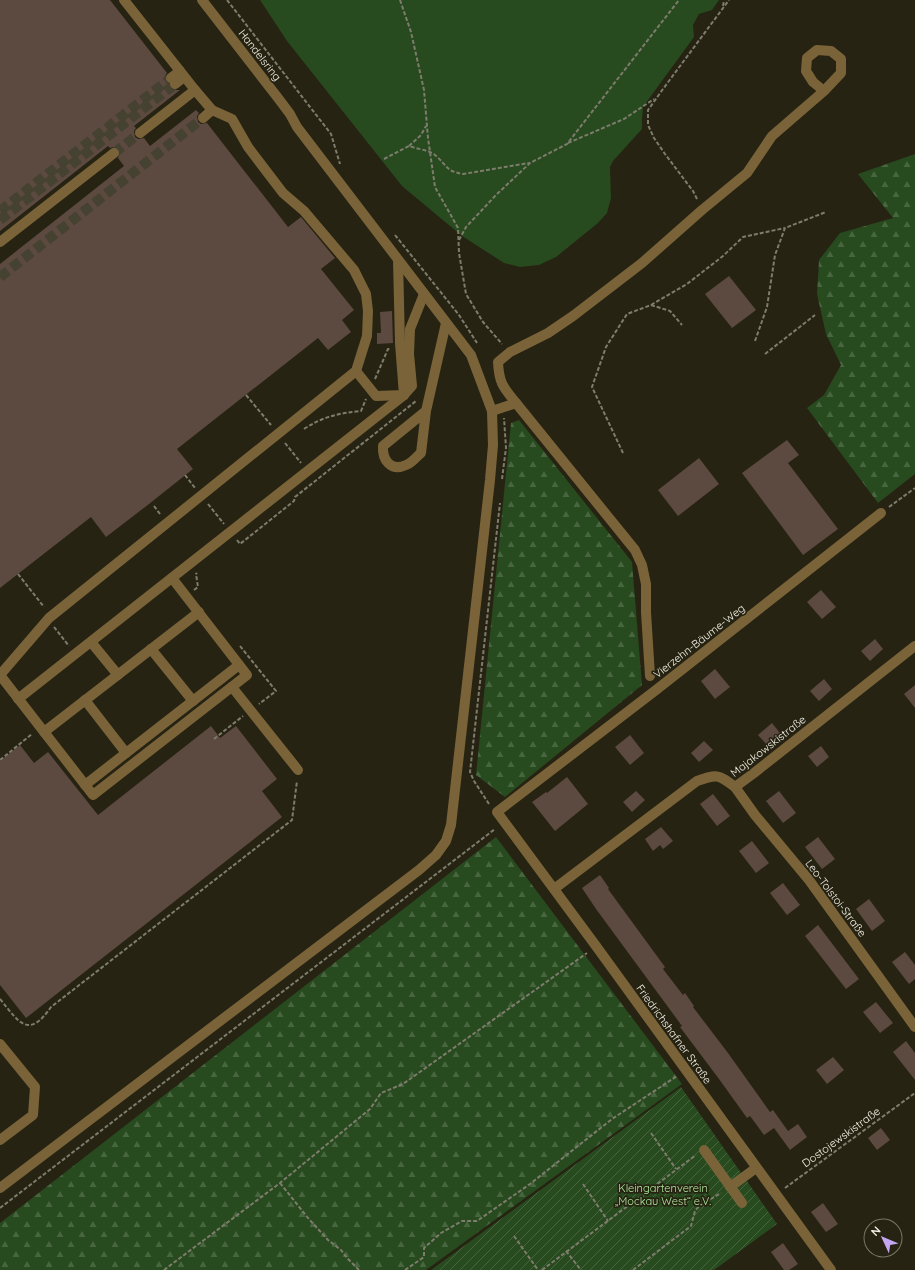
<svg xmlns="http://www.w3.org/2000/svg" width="915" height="1270" viewBox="0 0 915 1270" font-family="Quicksand,sans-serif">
<defs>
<pattern id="forest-firs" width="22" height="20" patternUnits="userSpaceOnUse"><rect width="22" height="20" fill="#274a1e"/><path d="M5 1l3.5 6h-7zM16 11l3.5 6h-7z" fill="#47653f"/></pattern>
<pattern id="garden-furrows" width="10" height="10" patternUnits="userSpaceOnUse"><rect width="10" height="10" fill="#274a1e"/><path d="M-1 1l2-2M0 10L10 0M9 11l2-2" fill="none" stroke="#47653f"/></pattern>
</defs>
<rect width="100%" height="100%" fill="#262312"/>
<polygon fill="#274a1e" points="260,0 719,0 712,10 699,14 693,25 694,37 643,107 642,119 642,129 613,161 610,167 611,198 607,213 598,223 556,257 539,265 520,267 504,263 462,236 402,186 287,41"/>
<g fill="url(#forest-firs)">
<polygon points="915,154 915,474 878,503 807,408 824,395 841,365 826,334 817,294 819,260 840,233 893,218 858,174"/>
<polygon points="519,420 632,562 642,685 505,797 476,775 511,423"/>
<polygon points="496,837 682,1084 426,1270 0,1270 0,1223"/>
</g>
<polygon fill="url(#garden-furrows)" points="681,1087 777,1224 714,1270 431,1270"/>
<g fill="#5c4940">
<polygon points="0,0 110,0 167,73 165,76 165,79 169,84 170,88 173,90 180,90 134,126 136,128 134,131 135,137 138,139 144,138 150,146 196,110 199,113 197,116 198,122 201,124 207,123 288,227 301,217 325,246 335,258 321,269 354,310 342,320 351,332 328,350 318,338 177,449 193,469 149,504 106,537 91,517 0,588 0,264 124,166 118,158 120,152 119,149 113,147 110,148 108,146 0,231"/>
<polygon points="729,276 756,310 732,328 705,294"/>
<polygon points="392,311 393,343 377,344 377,333 381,333 380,312"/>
<polygon points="787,440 799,455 788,463 838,529 803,555 742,473"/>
<polygon points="699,458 719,484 678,516 658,490"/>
<polygon points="821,590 836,607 822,619 807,602"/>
<polygon points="875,639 883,649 870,661 861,651"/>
<polygon points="715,669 730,687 715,699 701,681"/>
<polygon points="824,679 832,689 819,701 810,691"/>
<polygon points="915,685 915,708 904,694"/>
<polygon points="772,723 780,733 767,745 758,735"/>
<polygon points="211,726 220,738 236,726 277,779 262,791 282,817 26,1018 0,985 0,761 20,745 34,763 48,752 98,815"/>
<polygon points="630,735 644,753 630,765 615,747"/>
<polygon points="704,741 713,750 699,762 691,753"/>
<polygon points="821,746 829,757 817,767 808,756"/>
<polygon points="567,777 588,804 555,831 532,802 546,792 547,793"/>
<polygon points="636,791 645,800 632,812 623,802"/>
<polygon points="779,791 796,813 783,823 766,801"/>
<polygon points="713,794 730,816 717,826 700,804"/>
<polygon points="661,827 673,841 663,849 660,845 653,851 645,839"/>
<polygon points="818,837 835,859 822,869 805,847"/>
<polygon points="752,841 769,863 756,873 739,851"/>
<polygon points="600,875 609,888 608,889 665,967 663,969 683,995 685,993 694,1006 693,1007 728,1053 770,1112 773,1110 788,1131 798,1124 807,1137 790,1150 774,1128 764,1135 750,1116 747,1118 719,1079 680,1027 682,1026 596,909 582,888"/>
<polygon points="783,883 800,905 787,915 770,893"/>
<polygon points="869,899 885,921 872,931 856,909"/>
<polygon points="818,925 859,979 846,989 805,936"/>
<polygon points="905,952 915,965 915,979 909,984 892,962"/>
<polygon points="876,1002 893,1023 880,1033 863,1012"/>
<polygon points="906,1041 915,1053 915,1080 893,1052"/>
<polygon points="833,1057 844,1070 827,1084 816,1070"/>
<polygon points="881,1128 890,1140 877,1150 868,1138"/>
<polygon points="823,1203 838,1224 826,1232 811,1212"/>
<polygon points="783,1243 798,1264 789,1270 784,1270 771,1252"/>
</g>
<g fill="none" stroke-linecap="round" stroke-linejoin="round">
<g stroke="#454232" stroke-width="10" stroke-dasharray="10 5" stroke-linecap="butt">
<polyline points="114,153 140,133"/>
<polyline points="0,211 171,78"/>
<polyline points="0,220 175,84"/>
<polyline points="0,277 203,118"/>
</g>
<g stroke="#7e7c6d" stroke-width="2" stroke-dasharray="4 2" stroke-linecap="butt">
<polyline points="227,0 331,134 340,164"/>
<polyline points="400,0 411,32 424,90 428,138 435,187 458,228 459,253 466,294 483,322 502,344"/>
<polyline points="723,6 724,0"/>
<polyline points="568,143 624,119 654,99"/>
<polyline points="409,146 421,135 426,126"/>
<path d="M384,159L409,146C417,149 429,150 435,155C448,166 445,171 463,174L529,163"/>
<polyline points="697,199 693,191 665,154 654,138 648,125 648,110 663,89 729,0"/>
<polyline points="395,235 459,315 477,343"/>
<polyline points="459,240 466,227 496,195 530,163 567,144 679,0"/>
<polyline points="651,305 687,284 723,256 743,237 785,228"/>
<polyline points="755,341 767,307 775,255 785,228 826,212"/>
<polyline points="765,354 815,315"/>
<polyline points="375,379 388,349 391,349"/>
<polyline points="246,395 271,425"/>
<path d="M304,429C322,417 339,413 361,411L366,399"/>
<polyline points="285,443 301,463"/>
<polyline points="623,453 592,387 606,347 627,314 651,305 670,311 682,325"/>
<polyline points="185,475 195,488"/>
<polyline points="502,479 506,448 504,418"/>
<polyline points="208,504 224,524"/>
<polyline points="154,506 160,514"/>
<polyline points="889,507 915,488"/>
<polyline points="237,540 240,544 294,501 295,497 416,401"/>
<polyline points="18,574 44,607"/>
<polyline points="194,590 198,587 196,574 197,573"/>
<polyline points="54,627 69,646"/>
<polyline points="240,646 276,691 259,704"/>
<polyline points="214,739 243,716"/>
<polyline points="0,760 32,734"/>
<polyline points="489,804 474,781 470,772 500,503"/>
<path d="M0,999C19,1022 28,1040 51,1007L292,820L297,781"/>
<polyline points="651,1133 676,1169"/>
<polyline points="280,1183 308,1218 328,1240 341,1250 347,1258 359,1270"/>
<polyline points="583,1184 608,1221"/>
<polyline points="785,1188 915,1093"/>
<polyline points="0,1208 495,829"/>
<polyline points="514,1236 538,1270"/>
<polyline points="566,1251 581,1270"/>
<polyline points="164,1270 280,1183 370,1109 381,1093 403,1084 587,953"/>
<polyline points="405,1270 424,1257 424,1248 441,1233 462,1221 477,1221 530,1184 612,1119 677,1076"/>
<polyline points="542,1270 696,1155"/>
<polyline points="633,1270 691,1226 695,1211 699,1206 721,1193"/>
</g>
<g stroke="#7a6339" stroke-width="10">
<polyline points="171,78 180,71"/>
<polyline points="175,84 184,77"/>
<polyline points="203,118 212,110"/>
<polyline points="140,133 195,90"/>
<polyline points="0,242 114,153"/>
<polyline points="398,260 400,343 404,395"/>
<polyline points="356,371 376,396 404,395"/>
<path d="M516,403C503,387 499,383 498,362L510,352L548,333L573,316L642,263L702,210L747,173L772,136L824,91L841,73V59L831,51L817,50L807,58L806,71L813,82L824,91"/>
<path d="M426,411L421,453C416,457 412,463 406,465C391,472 382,460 383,446L426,411L446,323"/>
<polyline points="492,411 516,403 635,550 642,565 646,584 646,612 650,676"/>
<polyline points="91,642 118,675"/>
<polyline points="151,649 193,701"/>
<polyline points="0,675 49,618 356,371 367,336 368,311 366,294 354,270 304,211 283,193 248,147 232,119 212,110 195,90 124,0"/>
<polyline points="0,675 93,795 247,675 172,578"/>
<polyline points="232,687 298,770"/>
<polyline points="18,699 404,395 412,386 409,354 410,329 424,294"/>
<polyline points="85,700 126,753"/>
<polyline points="44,732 199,612"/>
<polyline points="85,785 239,665"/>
<polyline points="735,787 755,815 809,880 915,1027"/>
<path d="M554,889L697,781C717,774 718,774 735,787L754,773L915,646"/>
<polyline points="0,1044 35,1087 33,1115 0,1140"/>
<polyline points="704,1150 742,1203"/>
<polyline points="730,1187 756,1168"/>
<polyline points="0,1188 419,870 436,855 446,841 451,825 490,480 493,445 492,411 471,355 297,127 290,114 278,98 202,0"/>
<polyline points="831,1270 596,946 497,812 656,690 881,513"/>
</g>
</g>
<g text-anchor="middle" stroke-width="3.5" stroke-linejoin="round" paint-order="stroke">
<g font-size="11" fill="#f4f2e7" stroke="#262312">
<text transform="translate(260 55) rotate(52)" y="4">Handelsring</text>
<text transform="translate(699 641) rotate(-38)" y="4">Vierzehn-Bäume-Weg</text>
<text transform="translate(768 746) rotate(-38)" y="4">Majakowskistraße</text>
<text transform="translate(836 898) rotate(53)" y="4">Leo-Tolstoi-Straße</text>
<text transform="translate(674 1034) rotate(54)" y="4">Friedrichshafner Straße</text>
<text transform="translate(841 1137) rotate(-36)" y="4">Dostojewskistraße</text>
</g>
<g font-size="11" fill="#afeba0" stroke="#262312">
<text x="663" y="1192">Kleingartenverein<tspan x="663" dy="13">„Mockau West“ e.V.</tspan></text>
</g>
</g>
<g transform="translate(883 1238) rotate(314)"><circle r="19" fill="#262312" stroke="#787667"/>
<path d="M0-3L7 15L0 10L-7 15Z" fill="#c3a7f2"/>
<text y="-6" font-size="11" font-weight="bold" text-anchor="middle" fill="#f4f2e7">N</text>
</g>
</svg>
